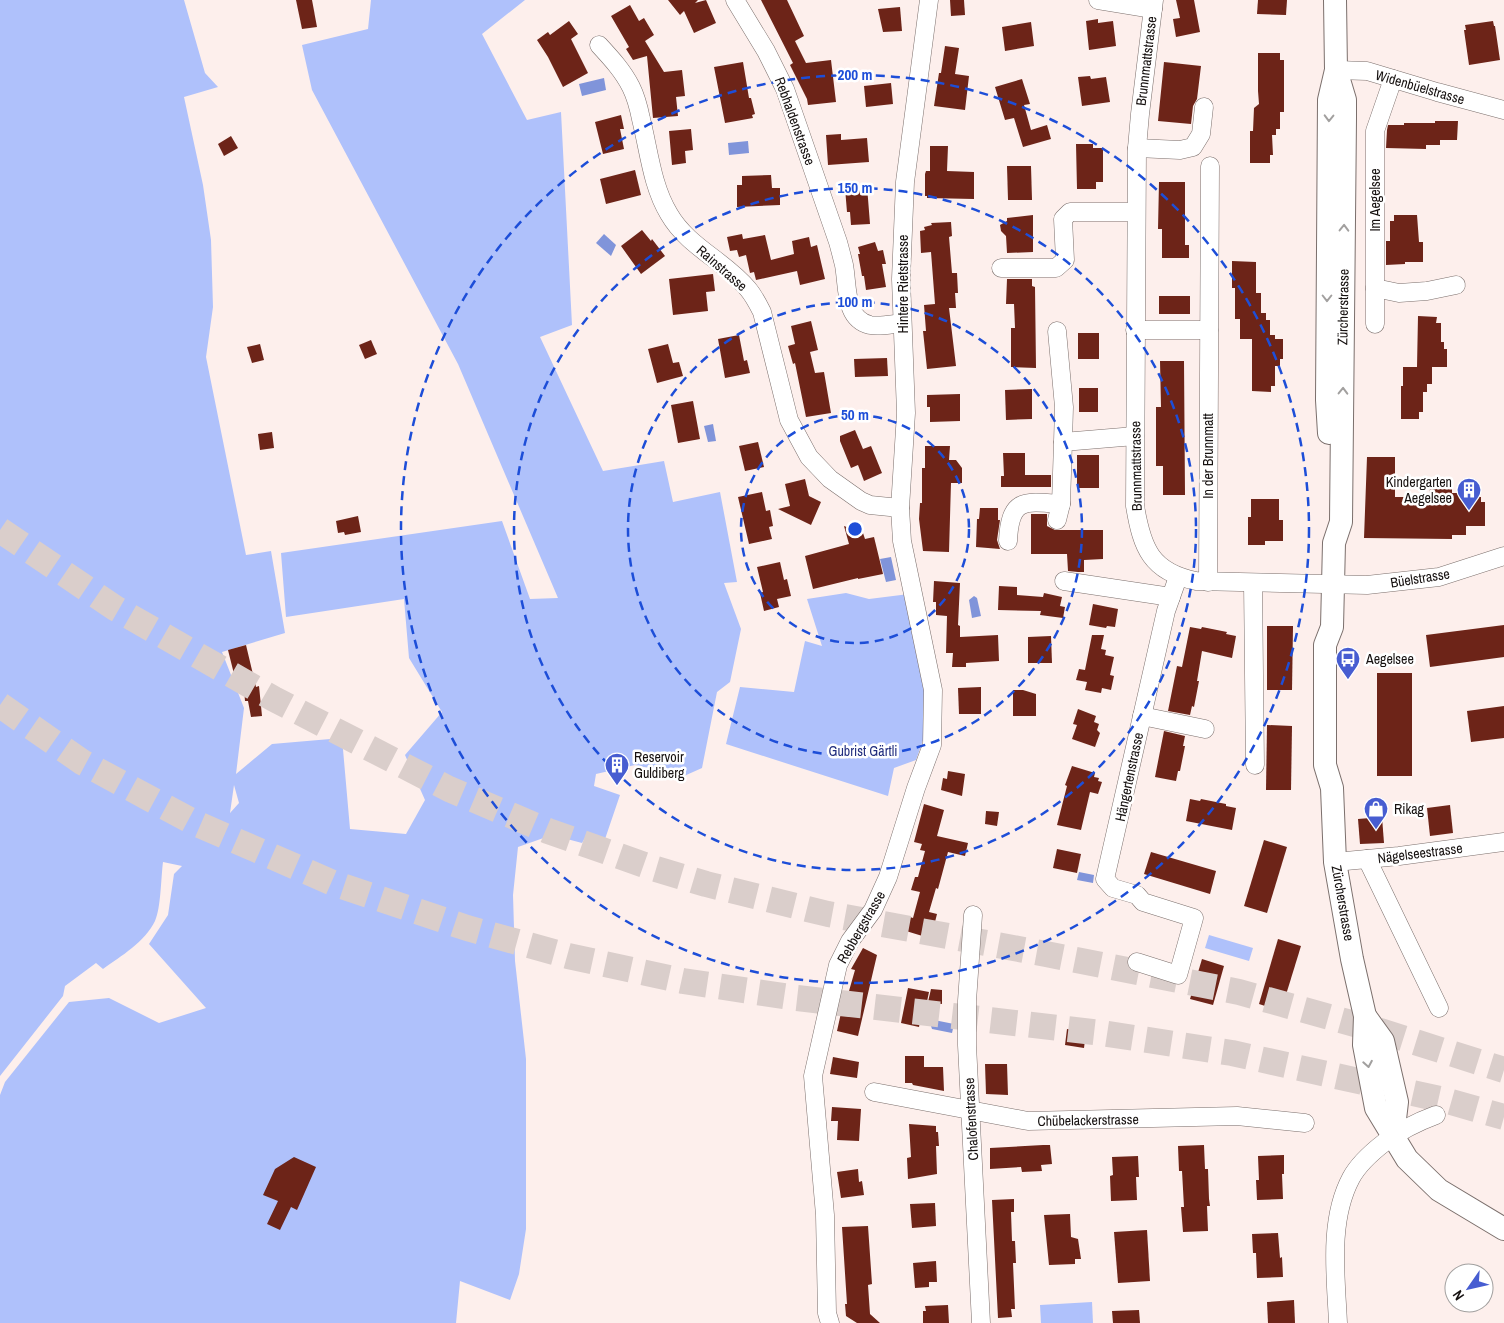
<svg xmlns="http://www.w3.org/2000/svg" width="1504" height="1323" viewBox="0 0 1504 1323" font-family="'Archivo Narrow',sans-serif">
<rect width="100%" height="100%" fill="#fdefec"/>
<g fill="#afc1fb" fill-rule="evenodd">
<path d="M0,0H184L205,73L218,87L184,97L203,185L211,240L213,307L206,357L246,555L271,551L285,633L222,652L244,708L236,774L272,744L342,738L350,829L406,834L425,800L405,755L442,712L409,658L404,599L286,617L281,553L502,521L530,599L558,598L458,364L312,90L302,45L368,29L371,0H525L482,34L527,120L561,112L572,325L540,337L603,471L664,461L673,502L720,492L737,582L724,583L741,629L730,682L717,692L702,768L684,776L635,765L596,774L594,786L620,795L604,842L586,836L582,843L552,835L518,847L513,895L515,961L526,1059V1229L519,1274L510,1300L460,1281L456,1323H0V1095L5,1082L69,1002L109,998L159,1023L206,1008L149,944L168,915L174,874L182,866L163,862C161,877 161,908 155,921C145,942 121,956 103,969L96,963L65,986L63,996L0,1076ZM234,785L239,803L230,813Z"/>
<polygon points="846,593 869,599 909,594 930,689 928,726 916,760 894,768 888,796 726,744 740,687 794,692 805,641 822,646 807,599"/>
<polygon points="1209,935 1253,948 1249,961 1205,948"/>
<polygon points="1092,1302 1093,1323 1041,1323 1040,1305"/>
</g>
<g fill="#8094da">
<polygon points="604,78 606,90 582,96 579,84"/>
<polygon points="748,141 749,153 729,155 728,143"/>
<polygon points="604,234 616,245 611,256 596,243"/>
<polygon points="713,424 716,441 708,442 704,426"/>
<polygon points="891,557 896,580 886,582 880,559"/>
<polygon points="974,596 977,598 981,616 972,618 969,600"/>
<polygon points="1079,872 1094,875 1093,883 1077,880"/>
<polygon points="934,1020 954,1024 952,1033 932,1029 930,1023"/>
</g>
<g fill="#6d2418">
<polygon points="296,0 312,0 317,27 302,29"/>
<polygon points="668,0 698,0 695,3 706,0 716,23 694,33 684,11 680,15"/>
<polygon points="761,0 787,0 804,36 795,41 806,63 831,60 836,102 808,105 807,99 790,65 793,63"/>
<polygon points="950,0 964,0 965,15 951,16"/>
<polygon points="1176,0 1194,0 1200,32 1176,37 1173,19 1180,18"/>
<polygon points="1258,0 1287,0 1286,15 1257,14"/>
<polygon points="630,5 639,21 644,18 654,35 645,41 664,72 682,70 685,96 676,97 678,116 653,118 647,56 633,60 626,49 629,47 611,16"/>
<polygon points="900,7 902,31 883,32 878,9"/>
<polygon points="1098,19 1098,23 1113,21 1116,46 1089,50 1086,21"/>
<polygon points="569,21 578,34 571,39 588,73 563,87 548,57 537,40 548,32 550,35"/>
<polygon points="1493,21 1494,26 1495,26 1500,60 1469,65 1464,30 1466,30 1465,25"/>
<polygon points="1031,22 1034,46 1005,51 1002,27"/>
<polygon points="945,46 959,48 955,74 969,76 965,110 934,106 939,73 941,73"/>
<polygon points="1258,53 1280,53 1280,60 1284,60 1284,112 1280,112 1280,129 1276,129 1276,135 1272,135 1273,155 1270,155 1270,163 1250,163 1250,131 1253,131 1254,108 1259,104 1258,91"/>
<polygon points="743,62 749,98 751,98 755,114 752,115 753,118 725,123 714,67"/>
<polygon points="1164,62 1201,66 1197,99 1193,106 1191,124 1158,121"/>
<polygon points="1090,76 1091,79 1106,77 1110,102 1082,106 1078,77"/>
<polygon points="1022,79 1030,104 1024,105 1031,130 1047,125 1051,139 1023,147 1014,118 1005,120 995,87"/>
<polygon points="891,83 893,104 866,107 864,86"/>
<polygon points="621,115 624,129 620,129 624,149 603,154 595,122"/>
<polygon points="1435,121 1458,121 1457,140 1440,140 1440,145 1426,145 1426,149 1386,148 1387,130 1388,125 1404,125 1404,123 1435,123"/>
<polygon points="691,129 693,150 685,151 686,163 672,165 669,131"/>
<polygon points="841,134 841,140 867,138 869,162 828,165 826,135"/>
<polygon points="231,136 238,148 224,156 218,144"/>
<polygon points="1076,144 1093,144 1093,148 1103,148 1103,182 1096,182 1096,189 1077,189"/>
<polygon points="930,146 948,146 947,171 974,172 974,199 927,198 927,196 925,196 925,174 926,171 930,171"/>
<polygon points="1007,166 1031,166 1032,200 1008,200"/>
<polygon points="635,170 641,195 606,204 600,179"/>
<polygon points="771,175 772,188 780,188 780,205 737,207 737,185 742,185 742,176"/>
<polygon points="1159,182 1185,182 1185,245 1189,245 1189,258 1162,258 1162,229 1158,229"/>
<polygon points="867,186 870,224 851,225 850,212 847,212 845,188"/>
<polygon points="1033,215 1033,252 1007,253 1006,236 1001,231 1000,225 1007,221 1007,218"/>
<polygon points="1394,215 1417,215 1419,242 1423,242 1423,262 1405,262 1405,264 1386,265 1386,241 1390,241 1390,221 1394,221"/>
<polygon points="951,222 952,236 949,237 952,273 957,273 958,293 955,293 956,308 949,308 956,366 927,369 923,331 926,331 924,305 935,304 931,252 921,253 920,231 925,230 924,227 932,225 931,223"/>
<polygon points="642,230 651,241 652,239 665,256 641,274 621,246"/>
<polygon points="742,234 743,239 765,235 771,260 794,254 792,241 809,237 811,247 817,245 825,279 800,285 797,271 756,280 754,272 750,273 746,255 739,257 737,250 730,251 727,237"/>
<polygon points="875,242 878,251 883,250 886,264 882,264 886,287 866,290 864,276 862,276 858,254 860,254 858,247"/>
<polygon points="1232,261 1256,262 1256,293 1261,293 1261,313 1266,313 1266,320 1270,320 1270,335 1275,335 1275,339 1283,339 1283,359 1280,359 1280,366 1275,366 1275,386 1271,386 1271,392 1252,391 1252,339 1240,339 1240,319 1235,319 1235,288 1232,288"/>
<polygon points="713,274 715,291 706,292 708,311 673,315 669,279"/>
<polygon points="1007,279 1032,279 1032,286 1035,287 1036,368 1011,367 1011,328 1015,328 1014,304 1006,304"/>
<rect x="1159" y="296" width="31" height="18"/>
<polygon points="1418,316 1437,317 1436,323 1441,323 1441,342 1444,342 1444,349 1447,349 1447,367 1432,367 1432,384 1427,384 1427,392 1423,392 1423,412 1419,412 1419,419 1401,419 1401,386 1403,386 1403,367 1417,367"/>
<polygon points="811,321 818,350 810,352 815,373 824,372 831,413 806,417 795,363 793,364 788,346 795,344 791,326"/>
<rect x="1078" y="333" width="21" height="26"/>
<polygon points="739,335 744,361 747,360 750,373 725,378 718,339"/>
<polygon points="371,340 377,354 365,359 359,345"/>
<polygon points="260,344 264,360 252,363 247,347"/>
<polygon points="668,344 673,363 679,362 683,376 657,383 648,349"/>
<polygon points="887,358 888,376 855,377 854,359"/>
<polygon points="1160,361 1184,361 1185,495 1163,495 1163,466 1156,466 1156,407 1161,407"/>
<rect x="1079" y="388" width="19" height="24"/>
<polygon points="1032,389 1032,419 1006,420 1005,390"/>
<polygon points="960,394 960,421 930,422 930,407 927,407 927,395"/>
<polygon points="693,401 700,439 678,443 671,405"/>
<polygon points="855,430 863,449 871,446 882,473 864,481 858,465 851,468 840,441 840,436"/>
<polygon points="272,432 274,448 260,450 258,434"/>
<polygon points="758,442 764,467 745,471 739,446"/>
<polygon points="925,446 950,446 949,460 956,460 962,468 962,483 951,483 949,552 923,551 919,519 920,503 922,503 922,468 925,468"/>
<polygon points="1003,453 1025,453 1025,475 1051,475 1051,487 1001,487 1001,476 1004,476"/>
<rect x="1077" y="455" width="22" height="33"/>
<polygon points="1367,457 1395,457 1395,497 1429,497 1430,488 1452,488 1452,493 1462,493 1462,497 1481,497 1481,502 1485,502 1485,526 1466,526 1466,535 1452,535 1452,539 1364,538"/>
<polygon points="805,479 809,496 821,502 811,525 778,509 790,506 785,484"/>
<polygon points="762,492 766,511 770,510 773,526 769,527 772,539 749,544 738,497"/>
<polygon points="1251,499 1279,499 1279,520 1283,520 1283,541 1265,541 1265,545 1248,545 1248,517 1251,517"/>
<polygon points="980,508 998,508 998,520 1000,520 997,540 1000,549 976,547 977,519 979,519"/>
<polygon points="1031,514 1047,514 1047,526 1055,530 1103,530 1103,559 1084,560 1084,572 1078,572 1068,571 1067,554 1031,554"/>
<polygon points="358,516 361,532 345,535 344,532 338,533 336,521"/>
<polygon points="844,526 863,533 865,539 874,537 883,574 858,579 858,578 813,589 805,556 849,544"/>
<polygon points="780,562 784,580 787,579 791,596 777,599 779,607 764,611 760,593 763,592 757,567"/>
<polygon points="934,581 960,583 958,625 960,626 960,637 998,635 999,661 966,663 966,667 952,667 953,653 946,653 947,616 936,615 936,602 933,602"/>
<polygon points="999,586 1017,587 1017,595 1043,597 1044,593 1062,597 1060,606 1065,607 1063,618 1040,615 1041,611 998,610"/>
<polygon points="1093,604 1118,609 1115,627 1107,626 1106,628 1089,625"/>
<polygon points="1504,625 1504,657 1430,667 1426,635"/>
<polygon points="1267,626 1293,626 1292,690 1267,690"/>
<polygon points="1190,627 1201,629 1202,627 1227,632 1226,634 1236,636 1232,658 1202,651 1197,681 1199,681 1194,707 1192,706 1190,715 1168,711 1177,666 1182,667"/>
<polygon points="1092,635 1104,635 1101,649 1106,650 1105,655 1114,657 1110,675 1114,676 1111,690 1102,688 1101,693 1085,690 1087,682 1076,680 1079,669 1085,670"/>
<polygon points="1051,636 1052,663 1028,663 1028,637"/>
<polygon points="246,645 256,687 259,686 262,716 251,717 248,701 245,701 243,676 235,678 228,650"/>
<rect x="1377" y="673" width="35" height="103"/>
<polygon points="981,687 981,714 959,714 958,688"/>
<polygon points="1013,690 1023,690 1036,694 1036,716 1013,716"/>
<polygon points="1504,706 1504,738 1471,742 1467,711"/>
<polygon points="1078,709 1096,716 1094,722 1099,724 1097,730 1100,733 1095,747 1072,739 1077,725 1073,724"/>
<polygon points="1267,725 1292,726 1291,790 1266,790"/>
<polygon points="1164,731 1185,736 1183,746 1185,746 1180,771 1178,771 1176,781 1155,777"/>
<polygon points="1072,766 1095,773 1094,777 1099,778 1098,781 1102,782 1098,794 1090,792 1081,830 1057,825 1067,786 1065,785"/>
<polygon points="948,771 965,774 962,796 941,790 943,778 947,779"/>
<polygon points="1190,799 1200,801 1201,799 1226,804 1226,806 1236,808 1232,830 1186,821"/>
<polygon points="924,804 944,810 937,836 968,843 965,856 948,852 938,889 936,888 929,912 937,914 933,930 931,929 929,938 906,931 910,917 913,918 920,892 911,890 915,877 918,877 925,851 920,850 922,844 914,842"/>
<polygon points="1450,805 1453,833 1430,836 1427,808"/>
<polygon points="986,811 999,812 997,826 985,824"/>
<polygon points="1382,817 1384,843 1360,844 1358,819"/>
<polygon points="1264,840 1287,847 1267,913 1244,906"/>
<polygon points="1057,849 1081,854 1077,873 1053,868"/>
<polygon points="1151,852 1216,871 1210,894 1144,874"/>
<polygon points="1278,939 1301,946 1281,1011 1259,1004"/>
<polygon points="863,948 877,955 858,1036 837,1031 843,1004 845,1005 855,970 851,969"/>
<polygon points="1202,959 1224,966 1213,1005 1190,999"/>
<polygon points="908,988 929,992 925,1011 922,1010 919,1027 901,1023"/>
<polygon points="931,989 942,990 942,1004 928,1002"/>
<polygon points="1067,1029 1086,1032 1084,1048 1065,1045"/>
<polygon points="905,1056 924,1056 924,1067 943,1067 944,1091 913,1085 912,1083 905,1083"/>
<polygon points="833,1057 859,1062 857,1078 830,1074"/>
<polygon points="985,1064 1007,1064 1008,1095 986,1094"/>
<polygon points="832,1107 861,1109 859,1141 837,1140 838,1121 831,1121"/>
<polygon points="909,1124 936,1126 936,1132 938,1132 939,1146 936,1146 937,1174 908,1179 907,1158 911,1157"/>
<polygon points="1043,1145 1050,1145 1052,1164 1041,1165 1042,1171 1022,1172 1021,1167 990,1169 990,1148"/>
<polygon points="1204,1145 1205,1169 1208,1169 1209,1199 1210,1206 1207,1206 1208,1231 1183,1232 1181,1207 1184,1207 1182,1171 1179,1171 1178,1146"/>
<polygon points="1284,1155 1284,1174 1282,1174 1283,1199 1257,1200 1256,1180 1259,1180 1258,1156"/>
<polygon points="1138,1156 1139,1177 1136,1177 1137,1200 1111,1201 1110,1176 1113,1175 1112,1157"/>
<polygon points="294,1157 316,1167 297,1210 291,1207 280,1230 267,1224 278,1201 263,1195 275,1169"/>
<polygon points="858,1169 859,1182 862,1181 864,1195 841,1198 837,1172"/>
<polygon points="1014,1199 1014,1212 1011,1212 1012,1241 1015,1241 1016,1263 1013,1263 1015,1309 1011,1309 1012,1317 998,1318 992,1200"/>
<polygon points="935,1203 936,1226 912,1228 910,1204"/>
<polygon points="1070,1214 1071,1237 1078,1239 1081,1259 1075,1259 1075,1264 1049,1265 1044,1215"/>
<polygon points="868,1226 872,1284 868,1285 870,1314 880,1323 857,1323 846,1316 845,1304 847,1304 842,1227"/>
<polygon points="1147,1230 1150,1281 1118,1283 1114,1232"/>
<polygon points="1278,1233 1280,1258 1282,1257 1283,1277 1257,1278 1256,1253 1253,1253 1252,1234"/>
<polygon points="936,1261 937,1282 929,1282 929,1287 915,1288 913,1263"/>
<polygon points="1294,1300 1295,1323 1268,1323 1267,1302"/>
<polygon points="948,1305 949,1323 923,1323 923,1311 926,1311 925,1306"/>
<polygon points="1139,1310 1140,1323 1113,1323 1112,1311"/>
</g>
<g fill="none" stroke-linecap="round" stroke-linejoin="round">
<g stroke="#dacecb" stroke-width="26" stroke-dasharray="26 13" stroke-linecap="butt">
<polyline points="0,530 115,608 274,699 449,789 548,831 656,869 706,884 828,914 1046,954 1239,992 1380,1031 1504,1070"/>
<polyline points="0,705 82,762 195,823 333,883 467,928 568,956 683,981 797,998 1102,1033 1232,1053 1444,1100 1504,1117"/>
</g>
<defs>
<g id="minor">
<path d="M735,0L766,51L785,89L838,242C840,249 842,257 844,265C848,286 844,319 870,325C880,327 892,324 902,323"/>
<polyline points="1098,0 1153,9"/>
<path d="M1154,0L1140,114L1137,148L1135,506C1142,548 1151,572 1196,581L1367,585L1439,577L1504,556"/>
<path d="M599,45C611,58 623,71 631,87C636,97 639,109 641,119C649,151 652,186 669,214C688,247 725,261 748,289C754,296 758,304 762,312L789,420L809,457L830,479L861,501L870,505L900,508"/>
<polyline points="1336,70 1367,71 1437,92 1504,110"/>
<polyline points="1137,148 1180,150 1193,147 1201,134 1204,107"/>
<polyline points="1001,268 1056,268 1065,260 1063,219 1070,212 1136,212"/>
<polyline points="1375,288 1399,293 1427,291 1456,285"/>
<polyline points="1375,324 1375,131 1393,79"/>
<polyline points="1135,330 1209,330"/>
<polyline points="1057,331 1064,407 1063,442"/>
<polyline points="1057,520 1061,504 1063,442 1135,436"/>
<path d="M1008,541C1010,498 1024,501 1061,504"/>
<polyline points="1064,581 1171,597"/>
<polyline points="1208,582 1210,166"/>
<polyline points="1253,583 1255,765"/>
<polyline points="1142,716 1205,729"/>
<polyline points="1367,859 1439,1008"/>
<polyline points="1335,862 1399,856 1504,842"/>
<polyline points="973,915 967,1001 967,1045 981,1323"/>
<polyline points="1137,962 1178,975 1194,918 1143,902 1137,895 1113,888 1105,879 1166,611 1178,577"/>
<polyline points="874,1092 1028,1121 1237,1116 1305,1123"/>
<polyline points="830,1323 827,1313 825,1215 813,1076 838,965 850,941 873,910 888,877 916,788 932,745 933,690 902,541 900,508 906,413 901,279 905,182 929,0"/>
<path d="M1338,1323C1336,1277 1328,1221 1351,1178C1359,1163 1372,1152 1385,1142C1401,1130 1417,1122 1436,1115"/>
</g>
<g id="major">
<polyline points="1336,70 1345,100 1345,118 1341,522 1334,543 1332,627 1325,645 1325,765 1332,788 1335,862 1352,959 1365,1016 1364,1045 1376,1108 1407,1159 1439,1190 1504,1229"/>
<polyline points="1329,433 1327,400 1329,100 1336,70 1335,0"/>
<polyline points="1365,1016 1383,1041 1397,1102 1393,1136"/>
</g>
</defs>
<use href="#minor" stroke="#7b6f6c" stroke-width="19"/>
<use href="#major" stroke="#7b6f6c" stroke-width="24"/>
<use href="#minor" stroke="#fff" stroke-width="18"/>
<use href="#major" stroke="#fff" stroke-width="22"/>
</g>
<defs><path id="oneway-chevron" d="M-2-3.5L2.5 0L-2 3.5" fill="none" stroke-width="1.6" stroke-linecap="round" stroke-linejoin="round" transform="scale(1.25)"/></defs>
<g stroke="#a2a09f">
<use href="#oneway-chevron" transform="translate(1329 118) rotate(91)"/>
<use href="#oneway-chevron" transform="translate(1344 228) rotate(-89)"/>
<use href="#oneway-chevron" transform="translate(1327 298) rotate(90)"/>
<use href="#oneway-chevron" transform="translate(1343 391) rotate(-89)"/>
<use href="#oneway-chevron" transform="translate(1368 1064) rotate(80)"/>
</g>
<g fill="none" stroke="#1d4ed8" stroke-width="2.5" stroke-dasharray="9 6">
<circle cx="855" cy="529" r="114"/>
<circle cx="855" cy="529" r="227"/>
<circle cx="855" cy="529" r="341"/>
<circle cx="855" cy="529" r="454"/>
</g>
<defs>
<symbol id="building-pin" viewBox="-11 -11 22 30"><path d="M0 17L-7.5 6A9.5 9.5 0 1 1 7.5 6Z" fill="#475dd1" stroke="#fff"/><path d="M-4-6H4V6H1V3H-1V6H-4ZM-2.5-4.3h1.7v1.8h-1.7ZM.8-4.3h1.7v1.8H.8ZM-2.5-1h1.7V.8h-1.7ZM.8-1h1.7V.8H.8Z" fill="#fff"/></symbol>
<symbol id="bus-pin" viewBox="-11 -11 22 30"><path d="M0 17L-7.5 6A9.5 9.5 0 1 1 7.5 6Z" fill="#475dd1" stroke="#fff"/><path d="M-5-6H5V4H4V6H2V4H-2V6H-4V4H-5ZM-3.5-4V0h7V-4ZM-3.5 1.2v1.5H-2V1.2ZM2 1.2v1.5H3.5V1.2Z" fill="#fff"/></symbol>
<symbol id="shop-pin" viewBox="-11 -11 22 30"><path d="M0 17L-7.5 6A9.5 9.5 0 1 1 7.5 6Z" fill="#475dd1" stroke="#fff"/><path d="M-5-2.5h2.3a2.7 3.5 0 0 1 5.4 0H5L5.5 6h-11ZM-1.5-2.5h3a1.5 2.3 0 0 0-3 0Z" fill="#fff"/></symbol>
</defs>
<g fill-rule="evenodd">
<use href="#building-pin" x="1455" y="476" width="28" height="38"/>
<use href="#bus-pin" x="1334" y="645" width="28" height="38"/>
<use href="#building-pin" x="603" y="751" width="28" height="38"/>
<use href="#shop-pin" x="1362" y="795" width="28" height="38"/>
</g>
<g text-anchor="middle" stroke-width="5" stroke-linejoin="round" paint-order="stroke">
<g font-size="14" fill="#161110" stroke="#fff">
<text transform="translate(1146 61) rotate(-83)" y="5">Brunnmattstrasse</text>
<text transform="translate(1420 87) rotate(16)" y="5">Widenbüelstrasse</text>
<text transform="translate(795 121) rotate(70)" y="5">Rebhaldenstrasse</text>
<text transform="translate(1375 200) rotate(-90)" y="5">Im Aegelsee</text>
<text transform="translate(722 268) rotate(41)" y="5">Rainstrasse</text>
<text transform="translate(903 284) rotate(-90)" y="5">Hintere Rietstrasse</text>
<text transform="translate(1343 307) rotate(-89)" y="5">Zürcherstrasse</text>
<text transform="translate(1208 456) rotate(-90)" y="5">In der Brunnmatt</text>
<text transform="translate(1136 466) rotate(-91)" y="5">Brunnmattstrasse</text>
<text transform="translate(1420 578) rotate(-9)" y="5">Büelstrasse</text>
<text transform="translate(1129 777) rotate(-78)" y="5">Hängertenstrasse</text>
<text transform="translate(1420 853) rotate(-7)" y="5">Nägelseestrasse</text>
<text transform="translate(1343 903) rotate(80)" y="5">Zürcherstrasse</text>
<text transform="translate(861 927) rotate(-60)" y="5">Rebbergstrasse</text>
<text transform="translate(971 1119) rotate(-93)" y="5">Chalofenstrasse</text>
<text transform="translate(1088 1120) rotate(-1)" y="5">Chübelackerstrasse</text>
</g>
<g font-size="14" fill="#161110" stroke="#fff" text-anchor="start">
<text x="1452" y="487" text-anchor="end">Kindergarten<tspan x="1452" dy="16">Aegelsee</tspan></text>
<text x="1366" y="664">Aegelsee</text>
<text x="634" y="762">Reservoir<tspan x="634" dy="16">Guldiberg</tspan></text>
<text x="1394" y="814">Rikag</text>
</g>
<g font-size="14" fill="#222e7e" stroke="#fff">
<text x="863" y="756">Gubrist Gärtli</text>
</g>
</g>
<circle cx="855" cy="529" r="8" fill="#1d4ed8" stroke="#fff" stroke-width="2.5"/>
<g font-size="15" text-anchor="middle" font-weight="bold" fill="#1d4ed8" stroke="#fff" stroke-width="5" stroke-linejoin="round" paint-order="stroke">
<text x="855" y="80">200 m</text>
<text x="855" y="193">150 m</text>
<text x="855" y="307">100 m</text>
<text x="855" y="420">50 m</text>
</g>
<g transform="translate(1469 1288) rotate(236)"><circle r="24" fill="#ffffff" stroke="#a2a09f"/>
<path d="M0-4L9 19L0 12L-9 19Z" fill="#475dd1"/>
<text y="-8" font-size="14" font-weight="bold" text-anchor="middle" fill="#161110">N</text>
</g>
</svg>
